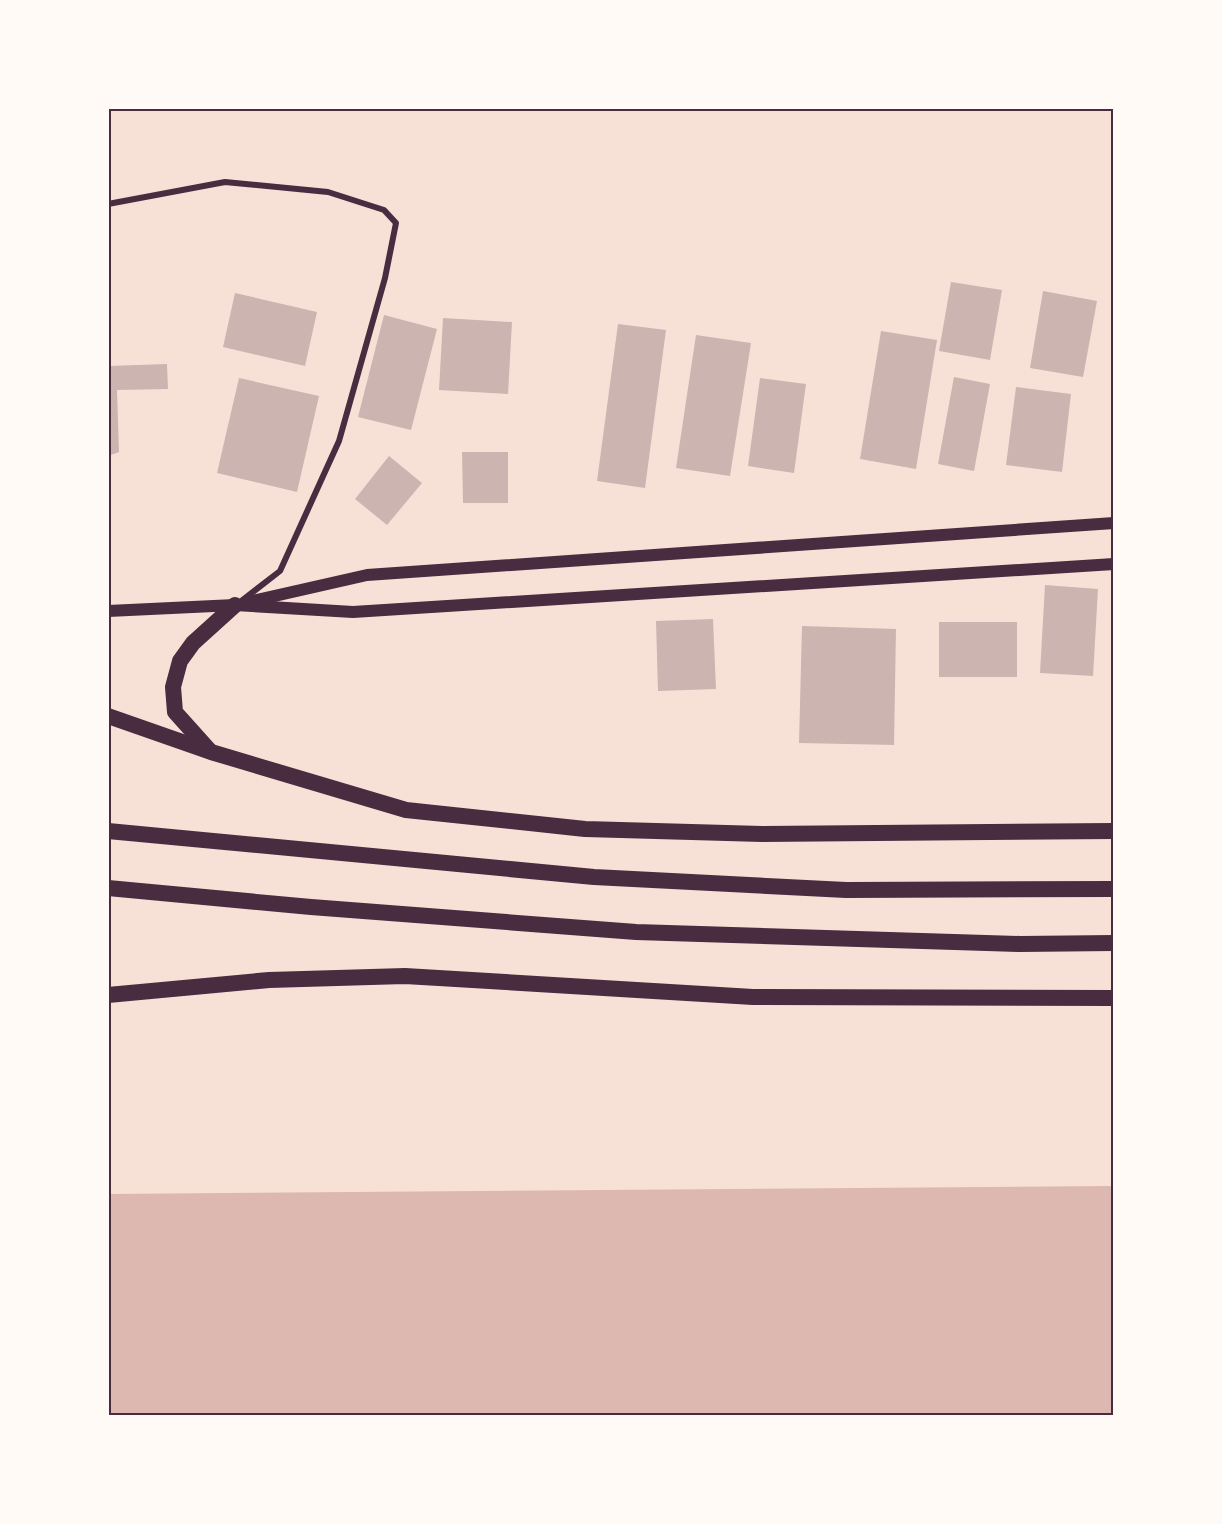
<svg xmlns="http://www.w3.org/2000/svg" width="1222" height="1524" viewBox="0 0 1222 1524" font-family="Roboto,sans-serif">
<rect width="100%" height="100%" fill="#f7e1d7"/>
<polygon fill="#dcb8b0" points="1114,1186 1114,1416 108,1416 108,1194"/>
<g fill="#ccb4b1">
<polygon points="951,282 1002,290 990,360 939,351"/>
<polygon points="1043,291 1097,301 1083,377 1030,368"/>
<polygon points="235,293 317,312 305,366 223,347"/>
<polygon points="384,315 437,329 411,430 358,417"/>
<polygon points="443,318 512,322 508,394 439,390"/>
<polygon points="618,324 666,330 645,488 597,481"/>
<polygon points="881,331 937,340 916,469 860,459"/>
<polygon points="696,335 751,343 730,476 676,468"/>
<polygon points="167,364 168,389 117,390 119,452 108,456 108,366"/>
<polygon points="954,377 990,384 974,471 938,464"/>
<polygon points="239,378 319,396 297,492 217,473"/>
<polygon points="760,378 806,384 794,473 748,466"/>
<polygon points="1016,387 1071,394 1062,472 1006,465"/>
<polygon points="462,452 508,452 508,503 463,503"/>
<polygon points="389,456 422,483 387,525 355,499"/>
<polygon points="1045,585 1098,589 1093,676 1040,673"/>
<polygon points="713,619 716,689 658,691 656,621"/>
<rect x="939" y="622" width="78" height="55"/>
<polygon points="802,626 896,629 894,745 799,743"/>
</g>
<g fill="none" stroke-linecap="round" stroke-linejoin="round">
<polyline stroke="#4a2c40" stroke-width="6" points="108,204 225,182 328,192 384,210 396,223 385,278 339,441 280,571 236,605"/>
<g stroke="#4a2c40" stroke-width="12">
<polyline points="248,602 367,575 1114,523"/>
<polyline points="108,611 235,605 353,612 1114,564"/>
</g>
<g stroke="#4a2c40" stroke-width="16">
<polyline points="108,716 211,752 406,810 585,829 762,834 1114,831"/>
<polyline points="210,751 175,712 173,687 180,661 193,643 235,605"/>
<polyline points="108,831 594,877 846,890 1114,889"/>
<polyline points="108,888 311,907 636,932 1020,944 1114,943"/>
<polyline points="108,995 269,980 405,976 753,997 1114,998"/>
</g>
</g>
<rect width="1222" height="1524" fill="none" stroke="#fffaf5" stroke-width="219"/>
<rect x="110" y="110" width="1002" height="1304" fill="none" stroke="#4a2c40" stroke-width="2"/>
</svg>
